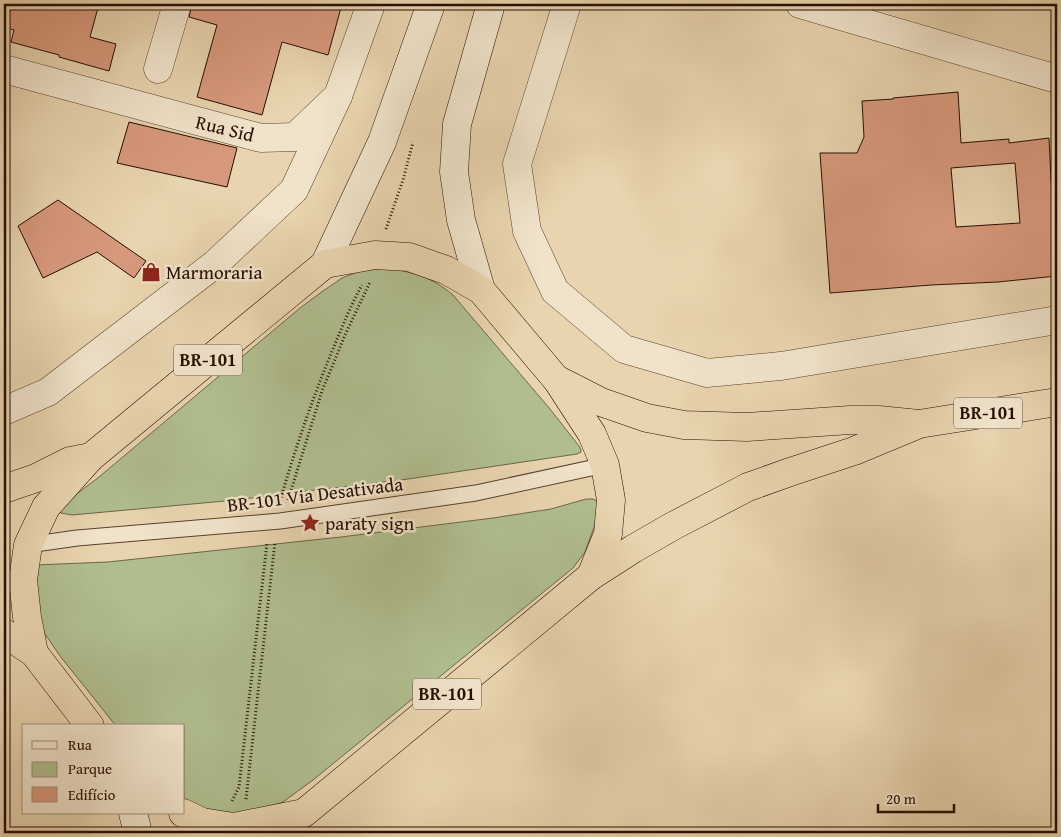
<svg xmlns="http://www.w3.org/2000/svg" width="1061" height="837" viewBox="0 0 1061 837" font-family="'Gentium Book Plus',serif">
<rect width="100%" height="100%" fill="#e8d4ae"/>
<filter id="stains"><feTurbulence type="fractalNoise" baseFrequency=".004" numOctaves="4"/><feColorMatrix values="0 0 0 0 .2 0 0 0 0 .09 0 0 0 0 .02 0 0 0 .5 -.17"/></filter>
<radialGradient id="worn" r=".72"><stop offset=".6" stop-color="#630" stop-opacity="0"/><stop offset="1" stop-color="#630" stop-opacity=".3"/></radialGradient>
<g fill="#b0be8f" stroke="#6c6649">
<path d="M385,268C413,272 430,276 453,295L550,409L579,446L581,450V452L577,454L408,479L290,493L236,500L72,515L61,513L59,511L78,493L99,477L300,308L323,291L342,278L360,271Z"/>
<polygon points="586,499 593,499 599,502 597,519 585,552 573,568 313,780 283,802 245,815 202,809 184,799 184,726 116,726 60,656 45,634 37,615 34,565 108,562 341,537 493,518 551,509"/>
</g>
<g fill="#d7997c" stroke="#270e03" fill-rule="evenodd">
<polygon points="4,4 99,4 90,37 116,44 109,71 59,57 59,55 11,42 14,30 4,27"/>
<polygon points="192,4 342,4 328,55 282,42 262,115 197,97 217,25 189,17"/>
<path d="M958,92L961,143L1009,139V143L1049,138L1053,219L1057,254V276L998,282L931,285L830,293L820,153H857L864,137L862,101L893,99V98ZM1015,163L1020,223L956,227L951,168Z"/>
<polygon points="129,122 237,148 227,187 117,163"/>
<polygon points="58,200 146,261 134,278 97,252 43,278 18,226"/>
</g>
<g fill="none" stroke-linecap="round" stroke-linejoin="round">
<defs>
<polyline id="lane" points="28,545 77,538 280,521 476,493 605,465"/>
<g id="street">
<polyline points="567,4 517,164 527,231 555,291 624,349 707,373 781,366 1057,320"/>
<polyline points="800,4 1057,79"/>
<polyline points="4,69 261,138 295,137 338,96 371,4"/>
<polyline points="158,69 177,4"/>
<polyline points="4,411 48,392 215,264 294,190 338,96"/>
</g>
<g id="secondary">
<polyline points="325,264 382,142 431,4"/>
<polyline points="481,290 461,220 454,172 457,124 491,4"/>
<polyline points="133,813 138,833"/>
</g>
<g id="highway">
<polyline points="557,380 592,434 605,465 611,500 608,534 591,576"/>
<polyline points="4,489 36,478 70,461 91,457 325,264 375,255 409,257 446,270 481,290 556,379 601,402 647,418 684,425 747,427 850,420 879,420 919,424"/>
<polyline points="4,633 34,653 90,726"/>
<polyline points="34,653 27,617 23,580 28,545 46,507 90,458"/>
<polyline points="183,813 202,822 234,827 304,813 591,576 633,549 673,526 748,487 790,472 854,451 919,424 1057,402"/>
</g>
</defs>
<use href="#lane" stroke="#57402e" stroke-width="17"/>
<use href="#street" stroke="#57402e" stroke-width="29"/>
<use href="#secondary" stroke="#270e03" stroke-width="29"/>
<use href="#highway" stroke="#270e03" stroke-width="29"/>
<g stroke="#270e03" stroke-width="3" stroke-dasharray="1 2.5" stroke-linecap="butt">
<polyline points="386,229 403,180 413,142"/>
<polyline points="288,500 322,391 345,335 370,282"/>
<path d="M280,501C294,453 310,405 329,359C339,334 349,309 362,285"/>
<polyline points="246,799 275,542"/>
<polyline points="232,801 239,787 267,543"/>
</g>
<use href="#lane" stroke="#f0e3ca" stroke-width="15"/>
<use href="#street" stroke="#f0e3ca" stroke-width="28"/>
<use href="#secondary" stroke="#f0e3ca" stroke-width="28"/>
<use href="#highway" stroke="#e8d4ae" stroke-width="28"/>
</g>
<defs>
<symbol id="shop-bare" viewBox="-9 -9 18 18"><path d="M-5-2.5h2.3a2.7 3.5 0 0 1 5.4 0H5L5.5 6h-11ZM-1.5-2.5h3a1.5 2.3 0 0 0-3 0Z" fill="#8f2418" stroke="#f0e3ca" stroke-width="2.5" paint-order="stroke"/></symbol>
<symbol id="sight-bare" viewBox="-9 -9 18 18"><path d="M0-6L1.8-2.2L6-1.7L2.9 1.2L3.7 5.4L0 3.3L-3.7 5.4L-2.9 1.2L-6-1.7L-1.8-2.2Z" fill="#8f2418" stroke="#f0e3ca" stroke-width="2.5" paint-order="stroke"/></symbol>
</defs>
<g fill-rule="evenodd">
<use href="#shop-bare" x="137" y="258" width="28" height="28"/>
<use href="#sight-bare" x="296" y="509" width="28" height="28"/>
</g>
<g text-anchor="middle" stroke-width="5" stroke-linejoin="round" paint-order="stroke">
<g fill="#f0e3ca" stroke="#634e3f" stroke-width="1">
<rect x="174" y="344.5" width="68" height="31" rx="4"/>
<rect x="954" y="397.5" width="68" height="31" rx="4"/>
<rect x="413" y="678.5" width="68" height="31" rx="4"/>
</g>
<g font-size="18" font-weight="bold" fill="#270e03">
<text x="208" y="366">BR-101</text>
<text x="988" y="419">BR-101</text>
<text x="447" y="700">BR-101</text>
</g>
<g font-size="19" fill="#270e03" stroke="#f0e3ca">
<text transform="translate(225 128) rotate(14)" y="7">Rua Sid</text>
<text transform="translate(315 494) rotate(-7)" y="7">BR-101 Via Desativada</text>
</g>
<g font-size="19" fill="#270e03" stroke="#f0e3ca" text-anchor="start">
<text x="166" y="279">Marmoraria</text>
<text x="325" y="530">paraty sign</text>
</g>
</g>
<rect width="1061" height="837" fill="none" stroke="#e8d4ae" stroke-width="20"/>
<rect x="5" y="5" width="1051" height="827" fill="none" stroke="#270e03" stroke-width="2.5"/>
<rect x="10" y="10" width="1041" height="817" fill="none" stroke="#270e03"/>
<rect x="22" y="724" width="162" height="90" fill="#f0e3ca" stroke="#a08e7a"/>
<rect x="32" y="741" width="25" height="8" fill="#f0e3ca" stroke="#a08e7a"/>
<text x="68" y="750" font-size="15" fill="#270e03">Rua</text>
<rect x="32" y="762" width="25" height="15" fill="#b0be8f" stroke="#a08e7a"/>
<text x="68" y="774" font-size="15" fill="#270e03">Parque</text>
<rect x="32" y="787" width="25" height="15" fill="#d7997c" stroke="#a08e7a"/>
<text x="68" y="800" font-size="15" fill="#270e03">Edifício</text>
<path d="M878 804v8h76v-8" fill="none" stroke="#270e03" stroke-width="2.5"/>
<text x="886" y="804" font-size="15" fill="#270e03" stroke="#f0e3ca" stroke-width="4" paint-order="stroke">20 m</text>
<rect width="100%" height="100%" filter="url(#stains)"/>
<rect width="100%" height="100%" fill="url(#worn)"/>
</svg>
